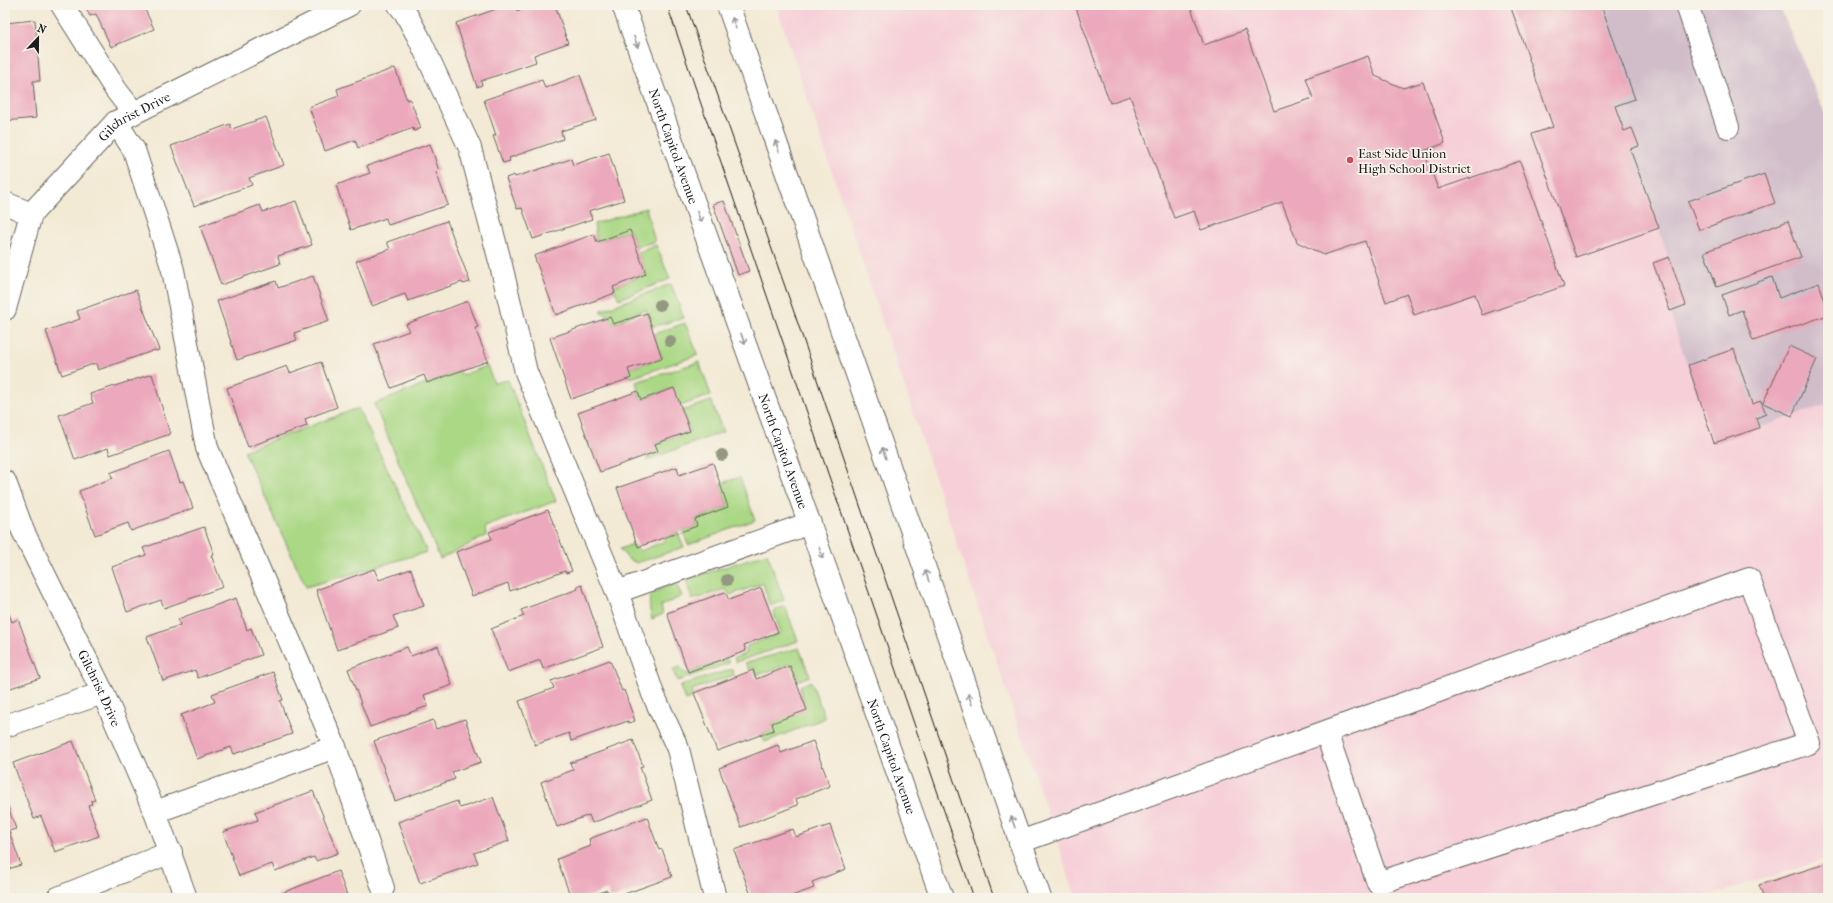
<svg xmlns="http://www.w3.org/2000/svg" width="1833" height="903" viewBox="0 0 1833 903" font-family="'IM FELL French Canon',serif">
<rect width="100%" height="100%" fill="#f7f3e8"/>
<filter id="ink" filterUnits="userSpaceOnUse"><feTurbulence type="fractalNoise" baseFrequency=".025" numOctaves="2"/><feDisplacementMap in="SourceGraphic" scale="8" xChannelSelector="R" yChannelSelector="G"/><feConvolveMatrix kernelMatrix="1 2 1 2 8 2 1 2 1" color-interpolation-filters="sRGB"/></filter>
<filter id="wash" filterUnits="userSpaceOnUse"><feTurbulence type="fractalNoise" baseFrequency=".012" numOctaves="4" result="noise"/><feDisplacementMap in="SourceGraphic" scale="16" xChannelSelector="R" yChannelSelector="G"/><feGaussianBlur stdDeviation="0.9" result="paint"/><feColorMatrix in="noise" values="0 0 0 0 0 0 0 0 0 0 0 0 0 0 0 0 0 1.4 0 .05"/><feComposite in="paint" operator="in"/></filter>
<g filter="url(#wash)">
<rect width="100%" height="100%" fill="#f3ead5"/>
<polygon fill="#f6cfd8" points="776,5 1779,5 1828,121 1828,859 1702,898 1076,898"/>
<polygon fill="#d1bdca" points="1510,5 1779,5 1828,121 1828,404 1714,443 1653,263 1668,257 1659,229 1576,257 1532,134 1553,126"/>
<g fill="#aad885" stroke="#637a50">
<polygon points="646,208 655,242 636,246 630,230 597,242 594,224"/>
<polygon points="656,245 670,279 619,299 613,287 646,274 638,253"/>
<polygon points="671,284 684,318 651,327 646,309 613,324 610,317 600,311"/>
<polygon points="685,323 698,355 631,378 628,369 662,358 654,334"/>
<polygon points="699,362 711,395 680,406 673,388 641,400 636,382"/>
<polygon points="487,366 494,383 508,380 556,501 485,527 486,536 440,559 374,404 460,371 462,375"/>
<polygon points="711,401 723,432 647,460 647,455 657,451 655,444 690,431 682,411"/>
<polygon points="358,408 427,552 306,587 244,451"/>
<polygon points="740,477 755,520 688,545 683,531 697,526 695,519 728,507 720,484"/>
<polygon points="678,533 684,547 637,563 628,559 620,549 633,544 640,551 665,541 664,538"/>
<polygon points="767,553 784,600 770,606 763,583 730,595 725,589 692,600 686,580"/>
<path d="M676,584L682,596L661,606L663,614L652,619C645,593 652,591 676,584Z"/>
<polygon points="785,606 798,641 736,662 734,658 747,653 747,646 781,633 773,611"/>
<polygon points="799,648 810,676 799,680 791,664 757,675 754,667 749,669 745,663"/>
<polygon points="727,659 729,663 677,681 673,669 679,667 686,674"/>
<polygon points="732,669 734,675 692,690 693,697 685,700 680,687 685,684"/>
<polygon points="811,681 825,718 765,742 761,735 774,730 772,723 805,708 800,686"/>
</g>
<g id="blocks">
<g fill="#eca8bc">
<polygon points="85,5 143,5 154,29 111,47 96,14 90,16"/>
<polygon points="508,5 515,5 517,11 533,5 555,5 568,43 534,55 536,62 481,81 482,85 477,87 456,23"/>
<polygon points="1075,5 1190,5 1204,45 1245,30 1274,111 1313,98 1306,78 1368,56 1375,76 1403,88 1423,82 1445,143 1424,151 1438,189 1520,161 1564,286 1482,315 1475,294 1414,315 1407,294 1386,302 1365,241 1324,255 1297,242 1282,202 1201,230 1194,211 1174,218 1130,96 1110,103"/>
<polygon points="1510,5 1601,5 1635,99 1615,106 1624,131 1632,128 1639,146 1630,149 1659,228 1576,257 1532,134 1553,127"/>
<polygon points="35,20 40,81 33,81 36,118 5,121 5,23"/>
<polygon points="395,68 407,100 410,99 421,128 414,131 413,128 358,148 355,140 325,151 309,107 339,96 337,89"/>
<polygon points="580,75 596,120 561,131 563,139 509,158 510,161 503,163 493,136 496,135 484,100 542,80 545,88"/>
<polygon points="266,117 284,165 249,178 252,185 194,206 171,146 230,124 232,129"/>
<polygon points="430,144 439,171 436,172 448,205 388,225 386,218 351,230 336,185 370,173 367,166"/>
<polygon points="609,153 624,200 589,211 592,219 533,239 522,208 517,209 506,178 514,175 515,177 571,159 573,165"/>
<polygon points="1764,174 1775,203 1699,230 1688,201"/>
<polygon points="296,201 312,245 278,256 280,264 221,285 200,226 260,205 263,212"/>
<polygon points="724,201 749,271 738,275 713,204"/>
<polygon points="447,221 470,282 463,284 462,282 408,301 405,294 372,306 356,261 390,249 387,242"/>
<polygon points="1788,221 1801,257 1717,287 1704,252"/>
<polygon points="630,230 646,274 613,287 615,293 556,315 534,256 594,234 597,242"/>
<polygon points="1669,257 1686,305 1670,311 1653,263"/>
<polygon points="313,276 329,321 294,333 297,340 237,360 217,301 276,281 278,288"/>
<polygon points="1772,277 1779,298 1819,283 1828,310 1828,315 1753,341 1742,310 1729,315 1722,295"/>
<polygon points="136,290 159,350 156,351 155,350 98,370 96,363 62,375 46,331 80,319 77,311"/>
<polygon points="468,301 478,327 475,328 488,361 427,383 424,375 391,388 374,344 409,331 406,324"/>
<polygon points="647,313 662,358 628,369 631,378 571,399 550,338 610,317 613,324"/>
<polygon points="1789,346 1817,359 1792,416 1763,403"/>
<polygon points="1734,349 1752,404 1761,401 1766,414 1756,418 1759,428 1714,443 1688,365"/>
<polygon points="321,362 337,407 305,419 307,426 248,447 227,388 287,366 290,373"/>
<polygon points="152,374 170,434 110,455 108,448 75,460 59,415 93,403 90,394"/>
<polygon points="674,388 690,431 655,444 658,451 600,472 578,413 638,391 641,400"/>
<polygon points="169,451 180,482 183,481 193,508 131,531 128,523 95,535 79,491 113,478 110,473"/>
<polygon points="713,463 728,507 695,519 697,526 638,547 617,488 677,467 679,475"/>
<polygon points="548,510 572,571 566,573 565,571 510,591 508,583 472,596 456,552 492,539 489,532"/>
<polygon points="204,527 214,554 211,555 223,587 164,608 161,600 127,612 112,567 146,555 143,548"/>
<polygon points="374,569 379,580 411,569 424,606 393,616 398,628 337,650 316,590"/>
<polygon points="582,585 603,647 543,669 540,660 508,672 491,629 524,616 521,610 578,589 577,587"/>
<polygon points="761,588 778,632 744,645 746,651 688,672 667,613 725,592 729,600"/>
<polygon points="236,598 247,630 251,628 261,655 198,678 195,670 163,681 147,637 180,625 178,619"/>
<polygon points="5,604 12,622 18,619 40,678 5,690"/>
<polygon points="438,646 452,685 424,695 428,706 370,727 348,669 407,647 411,656"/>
<polygon points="610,660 622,691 624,690 635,721 628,723 628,721 571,741 569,733 535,745 519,701 554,688 551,681"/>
<polygon points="790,666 807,710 772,723 774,730 717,751 694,693 753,670 756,679"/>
<polygon points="273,672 283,700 280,701 292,734 234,754 231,747 197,759 181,715 215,702 212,694"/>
<polygon points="465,719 481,762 452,772 455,779 395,801 374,741 433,720 436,729"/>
<polygon points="633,740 643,766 640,767 652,800 592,823 589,815 557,827 541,782 573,770 570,763"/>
<polygon points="73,741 95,800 91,801 92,804 88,805 99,836 55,852 41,816 34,819 13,763"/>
<polygon points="813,741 830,786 796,799 798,805 741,827 719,768 778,745 781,753"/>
<polygon points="313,791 338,853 316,861 314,857 275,871 272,864 239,876 223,832 258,820 255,812"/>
<polygon points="493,797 509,841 474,853 478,863 420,883 398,822 457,801 460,808"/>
<polygon points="5,799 16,829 9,831 21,865 5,870"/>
<polygon points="647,817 659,850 662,849 672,877 613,898 610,898 607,890 586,898 571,898 557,859 591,846 589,839"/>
<polygon points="830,825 846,869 812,882 814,888 786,898 752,898 734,850 793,829 796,837"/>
<polygon points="1828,863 1828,898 1764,898 1759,885"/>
<polygon points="338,871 348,898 279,898 277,895"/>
</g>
</g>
</g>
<g filter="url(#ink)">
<use href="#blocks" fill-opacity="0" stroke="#67645d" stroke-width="1"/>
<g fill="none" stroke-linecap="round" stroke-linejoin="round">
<defs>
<g id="minor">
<polyline points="62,5 116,90 133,112"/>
<polyline points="399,5 405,12 419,38 470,148 501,265 526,372 617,592 653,694 678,749 715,898"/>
<polyline points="1687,5 1728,127"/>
<polyline points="116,122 134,150 173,270 207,448 335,747 383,888"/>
<polyline points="5,203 31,214"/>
<path id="s1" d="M5,309L31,214L116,122L349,5"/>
<path id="s2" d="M5,482L23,531L103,693L155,812L186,898"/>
<polyline points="617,592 810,523"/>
<polyline points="5,726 103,693"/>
<polyline points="155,812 335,747"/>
<polyline points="1020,842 1749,579 1809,743 1378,883 1326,732"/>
<polyline points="58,898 171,852"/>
</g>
<g id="major">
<path id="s3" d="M623,5L813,533L942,898"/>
<polyline points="728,5 1040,898"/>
</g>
</defs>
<use href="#minor" stroke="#67645d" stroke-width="24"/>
<use href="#major" stroke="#67645d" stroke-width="24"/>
<use href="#minor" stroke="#fff" stroke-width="22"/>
<use href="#major" stroke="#fff" stroke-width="22"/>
<g stroke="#1c1c1c" stroke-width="1">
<polyline points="667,5 974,898"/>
<polyline points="686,5 795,315 994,898"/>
</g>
</g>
<g fill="#949881">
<circle cx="660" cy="305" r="6"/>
<circle cx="670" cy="341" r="6"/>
<circle cx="722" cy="455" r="6"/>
<circle cx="727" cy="580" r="6"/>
</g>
<defs><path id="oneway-shaft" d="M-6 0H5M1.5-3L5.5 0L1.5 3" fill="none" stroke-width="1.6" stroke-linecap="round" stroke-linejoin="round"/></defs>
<g stroke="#999">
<use href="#oneway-shaft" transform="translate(734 23) rotate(-109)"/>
<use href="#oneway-shaft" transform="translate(636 42) rotate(70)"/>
<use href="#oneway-shaft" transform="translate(777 146) rotate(-109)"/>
<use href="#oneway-shaft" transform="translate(699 217) rotate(70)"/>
<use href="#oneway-shaft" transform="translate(743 339) rotate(70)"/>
<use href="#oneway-shaft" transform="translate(884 453) rotate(-109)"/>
<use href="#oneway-shaft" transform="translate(821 553) rotate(71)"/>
<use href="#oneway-shaft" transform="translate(927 576) rotate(-109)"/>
<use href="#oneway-shaft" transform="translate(970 699) rotate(-109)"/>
<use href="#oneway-shaft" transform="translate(1013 822) rotate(-109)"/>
</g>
</g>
<circle fill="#d1495b" stroke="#f7f3e8" stroke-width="1.5" cx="1350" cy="160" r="4"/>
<g text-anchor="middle" stroke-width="3.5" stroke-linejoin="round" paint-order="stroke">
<g font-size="13" fill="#1c1c1c" stroke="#f7f3e8">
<text dy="5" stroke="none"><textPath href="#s1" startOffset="242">Gilchrist Drive</textPath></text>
<text dy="5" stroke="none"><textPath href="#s3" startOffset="150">North Capitol Avenue</textPath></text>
<text dy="5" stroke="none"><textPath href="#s3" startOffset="474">North Capitol Avenue</textPath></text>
<text dy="5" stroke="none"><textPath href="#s2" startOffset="227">Gilchrist Drive</textPath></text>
<text dy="5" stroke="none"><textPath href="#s3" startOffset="798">North Capitol Avenue</textPath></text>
</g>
<g font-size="13" fill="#1c1c1c" stroke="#f7f3e8" text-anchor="start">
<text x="1358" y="158">East Side Union<tspan x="1358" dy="15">High School District</tspan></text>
</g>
</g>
<rect width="1833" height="903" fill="none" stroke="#f7f3e8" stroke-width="20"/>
<g transform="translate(38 38) rotate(22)" stroke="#f7f3e8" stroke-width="3" paint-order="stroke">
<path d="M0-3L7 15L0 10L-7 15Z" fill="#1c1c1c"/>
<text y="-6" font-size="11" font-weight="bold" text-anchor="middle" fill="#1c1c1c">N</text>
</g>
</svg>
